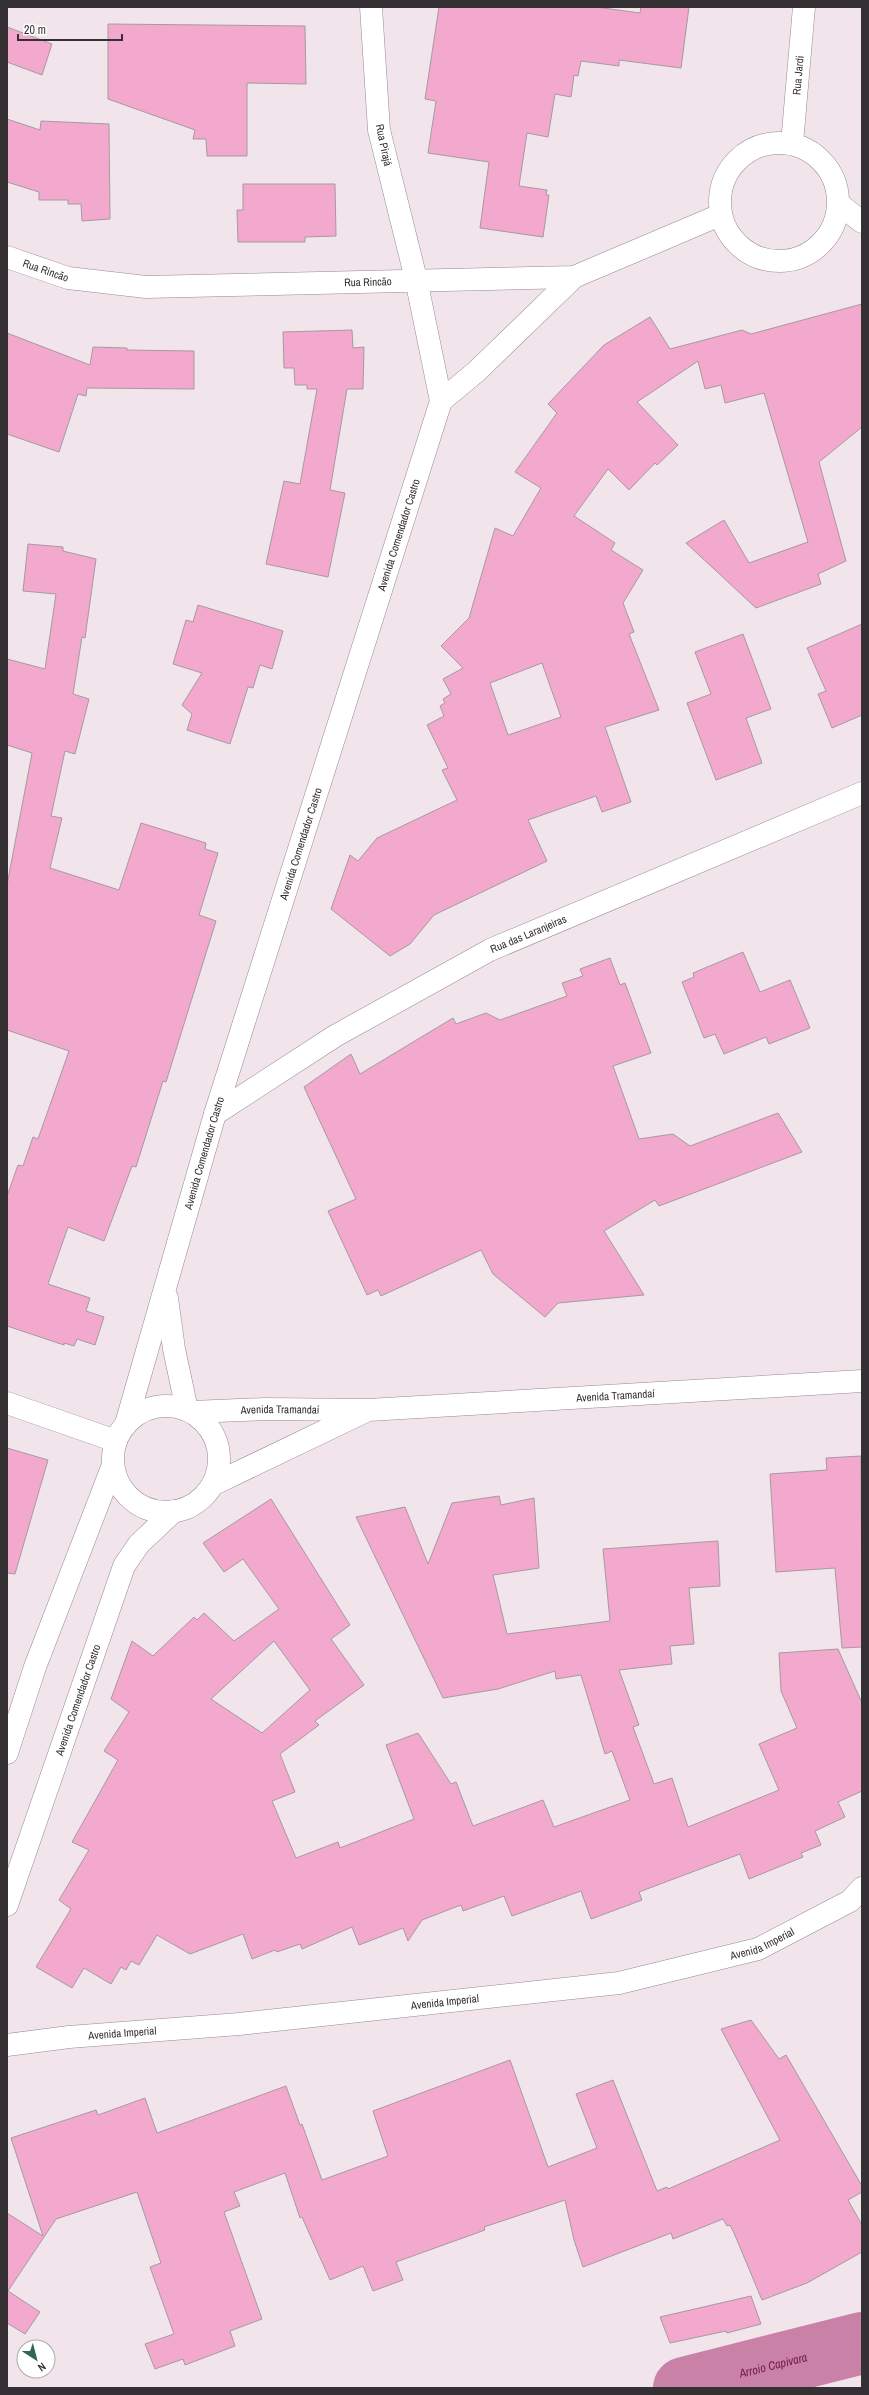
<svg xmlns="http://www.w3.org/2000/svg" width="869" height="2395" viewBox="0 0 869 2395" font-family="'Archivo Narrow',sans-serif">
<rect width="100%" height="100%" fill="#f1e4ea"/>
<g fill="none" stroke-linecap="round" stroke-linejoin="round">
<path stroke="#ca81a7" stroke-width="62" id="s1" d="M684,2388L862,2343"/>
</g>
<g fill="#f3a8ce" stroke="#a69aa0" fill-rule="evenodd">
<polygon points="439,7 596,7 640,13 641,7 689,7 681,68 619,60 619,66 581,61 578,76 574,75 571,97 555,94 548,137 527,133 519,186 547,190 546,195 549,195 543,237 480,228 489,162 428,153 436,101 425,99"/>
<polygon points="108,24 305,26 306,84 247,83 247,156 207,156 206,139 193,139 195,130 108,99"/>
<polygon points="7,27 52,44 42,75 7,62"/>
<polygon points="7,119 40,130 41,121 109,124 110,219 82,221 81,204 68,204 68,200 39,200 39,192 7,182"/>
<polygon points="243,184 335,184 336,236 305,237 305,242 238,242 237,210 243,210"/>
<path d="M862,304V427L819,462L846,561L818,574L821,584L756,608L686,543L724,520L749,563L808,542L764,393L725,403L721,385L705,389L698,361L637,402L678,445L657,465L655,463L629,490L608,469L574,516L615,543L611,550L643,570L623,603L634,632L629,634L659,710L605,727L631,802L602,812L596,796L528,820L547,861L434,915L410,944L390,956L331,909L350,855L358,861L377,838L457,800L442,770L448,768L427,725L444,716L440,706L445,703L443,699L451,694L443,679L463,668L441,646L469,618L495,528L513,536L541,488L515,472L557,413L548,404L604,345L650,317L670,349L742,330L751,334ZM542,663L561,717L508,735L490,683Z"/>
<polygon points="352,330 353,348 364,347 363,389 347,389 330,490 345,493 328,577 266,564 284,481 300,484 317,389 307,389 307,385 295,385 294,368 284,368 283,332"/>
<polygon points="7,333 90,365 93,347 127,348 127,350 194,351 194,389 87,388 86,396 78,394 59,452 7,434"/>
<polygon points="28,544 63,547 63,551 96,559 85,638 82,637 73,694 89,699 75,754 65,751 51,816 62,818 50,868 119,890 141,823 206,843 205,849 218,853 199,915 216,921 166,1082 163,1081 136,1167 132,1166 104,1241 68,1227 48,1284 90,1298 86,1311 104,1317 95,1345 77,1339 74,1346 64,1343 64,1345 7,1326 7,1196 18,1165 23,1166 33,1137 38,1139 69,1051 7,1030 7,885 32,753 7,745 7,659 45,669 56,594 23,591"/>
<polygon points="198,605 283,631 272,669 260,665 253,688 248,687 230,744 187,730 192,714 182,705 202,673 173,664 186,620 193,622"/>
<polygon points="862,624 862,715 832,728 818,694 826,691 807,648"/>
<polygon points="743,634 771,709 746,718 762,763 716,780 687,703 711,694 695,652"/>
<polygon points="743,952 760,992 790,980 810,1028 769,1044 766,1037 724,1054 715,1034 704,1038 682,982 694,977 693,973"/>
<polygon points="610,958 620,985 625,983 651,1053 613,1066 639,1139 673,1134 690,1146 778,1113 802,1152 659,1206 655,1200 604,1231 644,1295 558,1303 545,1317 493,1274 481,1250 381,1296 378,1290 367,1295 328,1211 356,1199 304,1087 351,1054 360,1074 453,1018 456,1024 486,1013 500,1020 567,996 562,983 583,976 580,969"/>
<polygon points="7,1448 48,1460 15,1574 7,1573"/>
<polygon points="861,1456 862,1647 842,1648 835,1568 776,1572 770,1474 827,1470 826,1458"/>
<path d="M499,1496L501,1505L534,1498L539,1568L493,1575L507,1634L610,1621L603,1549L718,1541L720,1586L689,1588L694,1644L670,1646L672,1664L619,1670L639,1725L633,1727L654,1784L672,1778L688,1827L779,1790L759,1744L797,1728L781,1691L779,1653L838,1649L862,1703V1791L838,1802L845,1817L815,1831L821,1845L801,1853L803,1857L749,1879L740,1854L639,1892L642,1900L591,1919L581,1891L512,1916L504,1896L463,1911L461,1905L422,1920L408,1941L403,1928L359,1945L352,1927L302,1949L300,1944L277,1952L275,1950L252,1959L243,1934L190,1954L157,1935L139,1965L131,1961L126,1970L121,1967L111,1984L84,1968L72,1988L36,1967L71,1909L59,1900L89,1850L72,1842L118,1760L104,1751L129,1712L111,1699L132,1641L153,1656L194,1617L197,1620L204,1613L234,1641L279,1609L243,1559L224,1572L203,1543L271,1499L350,1625L331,1639L364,1685L315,1721L319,1725L280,1754L295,1792L272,1801L296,1858L338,1842L340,1848L414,1819L386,1745L418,1733L451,1784L456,1782L473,1826L543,1800L554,1827L630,1800L612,1751L605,1754L581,1675L556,1679L555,1671L498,1689L443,1698L356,1517L405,1507L428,1564L452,1503ZM274,1641L310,1690L262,1733L211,1699Z"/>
<polygon points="751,2020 779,2059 786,2055 862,2186 862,2192 848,2200 862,2225 862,2252 807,2283 762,2300 734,2233 730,2225 727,2226 723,2219 673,2239 671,2233 583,2267 574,2240 565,2200 484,2227 485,2230 396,2262 403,2280 373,2291 363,2266 330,2280 302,2217 300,2218 285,2173 234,2192 240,2206 224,2212 262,2319 230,2331 235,2346 185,2365 183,2359 155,2369 145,2344 174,2334 150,2267 161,2263 137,2192 56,2219 8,2291 40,2312 25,2334 7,2323 7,2213 43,2236 11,2138 96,2110 98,2115 145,2098 157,2133 286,2086 300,2125 302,2124 322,2180 388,2156 373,2111 510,2060 548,2167 597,2148 576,2094 613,2080 657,2191 667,2187 668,2189 780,2140 721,2029"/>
<polygon points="751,2296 761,2324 727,2333 726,2331 670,2343 660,2317"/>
</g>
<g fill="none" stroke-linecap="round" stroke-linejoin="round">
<defs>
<g id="street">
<path id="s2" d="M792,143L804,7"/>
<circle cx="779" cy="202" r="59"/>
<polyline points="839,204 862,222"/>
<path id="s3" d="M7,257L68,278L146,287L574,277L720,215"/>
<polyline points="441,401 477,371 574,277"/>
<path id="s4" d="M215,1114L335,1036L490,950L862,793"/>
<polyline points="167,1298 174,1349 187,1410"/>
<path id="s5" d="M126,1424L215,1114L441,401L416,279L379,130L371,7"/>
<path id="s6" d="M7,2045L69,2037L239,2024L619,1983L758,1949L850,1901L862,1888"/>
</g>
<g id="secondary">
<polyline points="7,1403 116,1441"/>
<circle cx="166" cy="1459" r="53"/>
<path id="s7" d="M192,1412L265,1409L368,1410L862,1381"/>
<polyline points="212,1485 364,1412"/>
<polyline points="7,1753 35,1667 113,1465"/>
<path id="s8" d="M7,1905L124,1566L139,1544L174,1511"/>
</g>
</defs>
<use href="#street" stroke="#968a8f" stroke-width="23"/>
<use href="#secondary" stroke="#968a8f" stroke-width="23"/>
<use href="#street" stroke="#fff" stroke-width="22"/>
<use href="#secondary" stroke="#fff" stroke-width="22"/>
</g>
<g text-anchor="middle" stroke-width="3" stroke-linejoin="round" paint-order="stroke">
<g font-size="11" fill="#353033" stroke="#fff">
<text dy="4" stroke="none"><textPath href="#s2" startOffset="68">Rua Jardi</textPath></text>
<text transform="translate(384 145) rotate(78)" y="4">Rua Pirajá</text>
<text dy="4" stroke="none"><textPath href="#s3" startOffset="41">Rua Rincão</textPath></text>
<text dy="4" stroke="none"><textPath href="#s3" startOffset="365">Rua Rincão</textPath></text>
<text dy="4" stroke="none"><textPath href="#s5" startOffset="930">Avenida Comendador Castro</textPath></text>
<text dy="4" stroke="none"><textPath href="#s5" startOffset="606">Avenida Comendador Castro</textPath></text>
<text dy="4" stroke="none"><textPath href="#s4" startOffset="362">Rua das Laranjeiras</textPath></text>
<text dy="4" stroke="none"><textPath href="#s5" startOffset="282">Avenida Comendador Castro</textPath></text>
<text dy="4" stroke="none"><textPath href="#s7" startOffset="424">Avenida Tramandaí</textPath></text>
<text dy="4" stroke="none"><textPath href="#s7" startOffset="88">Avenida Tramandaí</textPath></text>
<text dy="4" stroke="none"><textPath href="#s8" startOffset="217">Avenida Comendador Castro</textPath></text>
<text dy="4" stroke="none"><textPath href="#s6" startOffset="764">Avenida Imperial</textPath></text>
<text dy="4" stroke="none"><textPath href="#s6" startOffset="440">Avenida Imperial</textPath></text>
<text dy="4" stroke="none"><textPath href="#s6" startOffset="116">Avenida Imperial</textPath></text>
</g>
<g font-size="12" font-style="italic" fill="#6e184d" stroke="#fff">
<text dy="4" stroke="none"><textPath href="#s1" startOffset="92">Arroio Capivara</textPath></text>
</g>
</g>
<rect width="869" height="2395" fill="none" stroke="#353033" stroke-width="16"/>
<g transform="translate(36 2359) rotate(144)"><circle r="19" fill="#ffffff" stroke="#aeacad"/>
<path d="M0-3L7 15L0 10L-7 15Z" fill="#2d6954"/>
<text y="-6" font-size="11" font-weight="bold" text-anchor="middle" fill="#353033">N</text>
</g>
<path d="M18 34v6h104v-6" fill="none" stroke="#353033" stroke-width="2"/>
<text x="24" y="34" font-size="12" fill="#353033" stroke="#ffffff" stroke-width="3" paint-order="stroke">20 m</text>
</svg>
